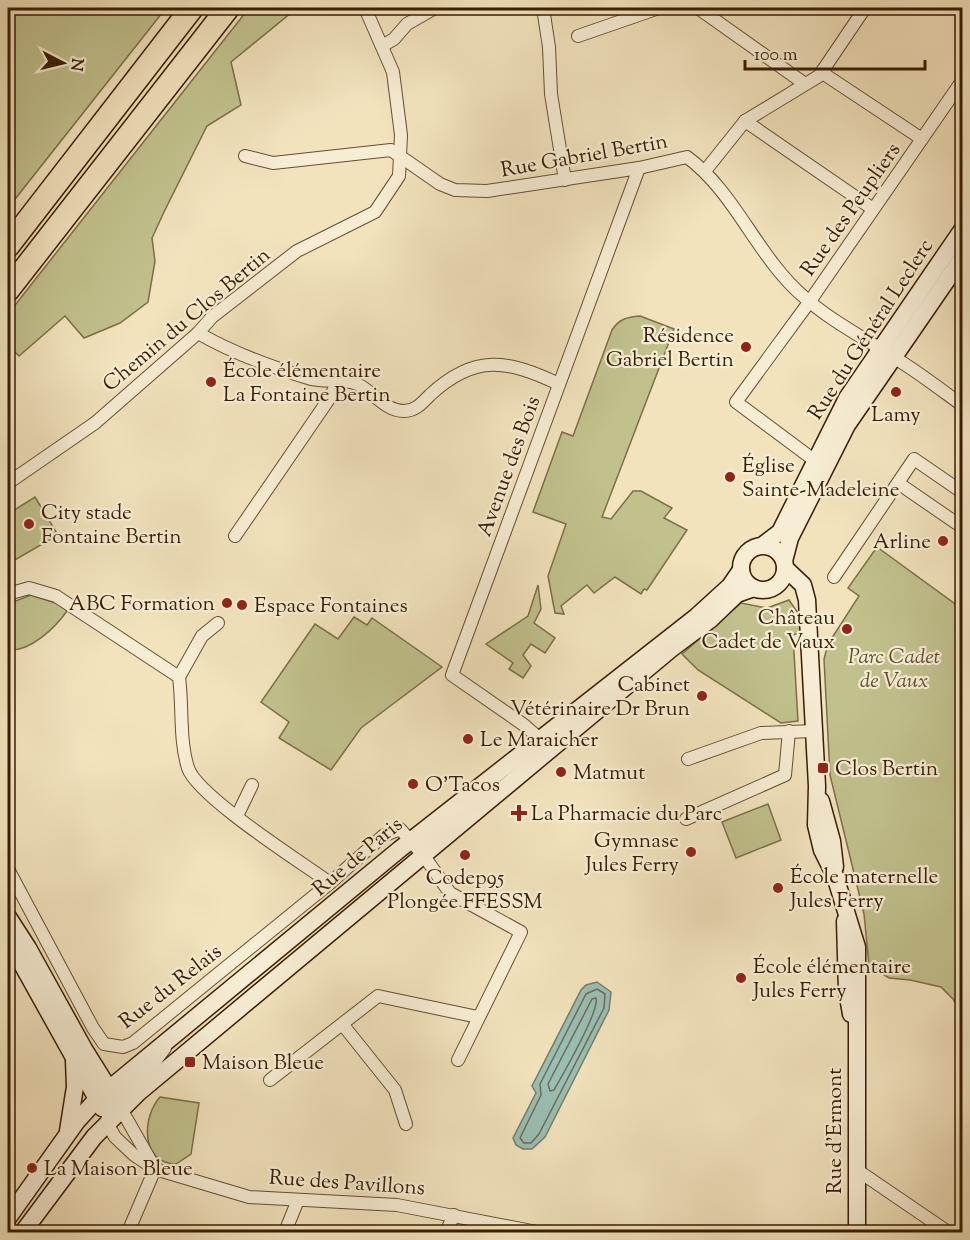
<svg xmlns="http://www.w3.org/2000/svg" width="970" height="1240" viewBox="0 0 970 1240" font-family="'Sorts Mill Goudy',serif">
<rect width="100%" height="100%" fill="#f2e3bd"/>
<filter id="stains"><feTurbulence type="fractalNoise" baseFrequency=".00333" numOctaves="4"/><feColorMatrix values="0 0 0 0 .2 0 0 0 0 .09 0 0 0 0 .02 0 0 0 .5 -.17"/></filter>
<radialGradient id="worn" r=".72"><stop offset=".6" stop-color="#630" stop-opacity="0"/><stop offset="1" stop-color="#630" stop-opacity=".3"/></radialGradient>
<g fill="#c1c18d" stroke="#7c6f48" stroke-width="1.5">
<polygon points="8,8 166,8 8,208"/>
<polygon points="249,8 297,8 231,62 241,105 207,126 164,212 152,238 155,261 148,302 120,323 84,338 65,316 19,356 8,345 8,314"/>
<path d="M640,316L674,329L602,517L611,519L633,491H641L672,508L664,518L687,530L647,590L644,589L641,594L615,577L594,593L587,585L561,606L564,614L555,613L548,576L566,524L533,512L562,432L573,436L612,330C619,319 627,317 640,316Z"/>
<polygon points="35,497 58,535 8,564 8,514"/>
<polygon points="877,547 962,609 962,1015 953,999 941,987 910,980 889,978 869,965 864,914 830,775 824,659 828,644 859,596 848,588"/>
<polygon points="538,585 541,609 534,623 555,638 545,653 531,644 523,655 531,666 523,678 509,669 513,663 486,644 528,616"/>
<path d="M31,595L59,604L67,611C55,628 30,652 8,650V604Z"/>
<polygon points="789,600 798,613 801,632 793,635 798,721 781,723 698,670 682,654 741,603 767,608"/>
<polygon points="354,617 367,625 372,618 442,667 361,728 331,770 279,738 289,722 261,702 315,624 338,639"/>
<polygon points="768,804 781,840 736,858 722,822"/>
<path d="M160,1097L199,1103L191,1154L176,1164C140,1163 142,1117 160,1097Z"/>
</g>
<polygon fill="#9bbeb4" stroke="#737e6d" stroke-width="1.5" points="597,982 611,992 609,1010 545,1137 532,1149 523,1149 516,1145 513,1138 536,1093 532,1086 581,990 586,985"/>
<g fill="none" stroke-linecap="round" stroke-linejoin="round">
<g stroke="#6a6e5b" stroke-width="1.5">
<polygon points="597,989 605,994 604,1008 539,1134 531,1143 524,1143 520,1138 541,1095 540,1084 586,994"/>
<path d="M596,998C600,1011 563,1074 554,1090L550,1091L548,1084L592,999Z"/>
</g>
<defs>
<g id="street">
<polyline points="543,8 549,47 551,94 565,180"/>
<polyline points="698,8 805,84"/>
<polyline points="578,36 659,8"/>
<polyline points="382,46 394,39 407,24 435,8"/>
<polyline points="823,70 827,76 922,139"/>
<polyline points="745,121 873,209"/>
<path d="M245,156L273,163L391,150L440,184L455,190L487,191L639,168L687,157C736,193 757,257 804,297C831,321 864,338 895,358C918,372 940,389 962,405"/>
<polyline points="705,171 745,121 819,76 865,8"/>
<path d="M198,333C231,352 271,367 308,378C323,383 343,378 357,384C374,392 385,411 404,411C416,411 423,402 430,395C475,353 508,360 559,384"/>
<polyline points="814,460 736,402 810,301 962,81"/>
<polyline points="8,483 95,423 198,333 212,317 297,251 375,212 399,176 401,135 393,72 365,8"/>
<polyline points="898,483 962,527"/>
<polyline points="235,536 331,396 337,382"/>
<polyline points="834,577 914,459 962,492"/>
<path d="M8,594L29,588L56,596L179,677C183,707 179,739 188,768C198,797 301,862 330,883"/>
<polyline points="179,677 202,636 218,623"/>
<polyline points="541,740 524,725 452,675 639,168"/>
<polyline points="688,759 761,733 814,731"/>
<polyline points="237,816 252,785"/>
<polyline points="686,819 785,775 789,731"/>
<polyline points="417,847 477,799 482,791"/>
<polyline points="8,869 93,1028 104,1044 123,1047 133,1043 330,883 383,836 400,829 424,856 450,893 521,932 458,1060"/>
<polyline points="343,1025 395,1090 406,1124"/>
<polyline points="165,1048 151,1067 115,1098 109,1109 107,1123 115,1137 134,1155 155,1169 249,1197 397,1205 537,1232"/>
<polyline points="270,1080 378,996 478,1017"/>
<polyline points="121,1109 153,1165"/>
<polyline points="857,1170 948,1232"/>
<polyline points="128,1232 155,1169"/>
<polyline points="285,1232 298,1200"/>
<polyline points="446,1232 454,1215"/>
</g>
<g id="secondary">
<polyline points="763,545 780,532 847,398 962,230"/>
<circle cx="763" cy="568" r="22"/>
<polyline points="784,561 790,538 847,425 962,258"/>
<polyline points="785,568 803,585 807,600 817,786 816,825 822,850 835,876 857,947 857,1232"/>
<polyline points="821,801 832,841 835,867"/>
<polyline points="8,917 28,948 84,1049 114,1097"/>
<polyline points="845,921 847,991 851,1014"/>
<polyline points="8,939 102,1108"/>
<polyline points="68,1131 75,1087 74,1061"/>
<polyline points="8,1218 77,1121 98,1098 400,849 696,617 730,586 741,570"/>
<polyline points="23,1232 94,1137 138,1093 671,649 711,619 737,594 754,588"/>
</g>
<g id="highway">
<polyline points="8,246 192,8"/>
<polyline points="8,290 228,8"/>
</g>
</defs>
<use href="#street" stroke="#664e31" stroke-width="14"/>
<use href="#secondary" stroke="#381d02" stroke-width="19"/>
<use href="#highway" stroke="#381d02" stroke-width="25"/>
<use href="#street" stroke="#f7edd4" stroke-width="12"/>
<use href="#secondary" stroke="#f7edd4" stroke-width="16"/>
<use href="#highway" stroke="#f2e3bd" stroke-width="22"/>
</g>
<g fill="#8f2418" stroke="#f7edd4" stroke-width="2">
<circle cx="746" cy="347" r="6"/>
<circle cx="211" cy="382" r="6"/>
<circle cx="896" cy="392" r="6"/>
<circle cx="730" cy="477" r="6"/>
<circle cx="29" cy="524" r="6"/>
<circle cx="943" cy="541" r="6"/>
<circle cx="227" cy="603" r="6"/>
<circle cx="242" cy="605" r="6"/>
<circle cx="847" cy="629" r="6"/>
<circle cx="702" cy="696" r="6"/>
<circle cx="468" cy="739" r="6"/>
<rect x="817" y="762" width="12" height="12" rx="3"/>
<circle cx="561" cy="772" r="6"/>
<circle cx="413" cy="784" r="6"/>
<path d="M516 804h6v6h6v6h-6v6h-6v-6h-6v-6h6z"/>
<circle cx="691" cy="852" r="6"/>
<circle cx="465" cy="855" r="6"/>
<circle cx="778" cy="888" r="6"/>
<circle cx="741" cy="978" r="6"/>
<rect x="184" y="1056" width="12" height="12" rx="3"/>
<circle cx="32" cy="1168" r="6"/>
</g>
<g text-anchor="middle" stroke-width="4.5" stroke-linejoin="round" paint-order="stroke">
<g font-size="21" fill="#381d02" stroke="#f7edd4">
<text transform="translate(584 155) rotate(-10)" y="7">Rue Gabriel Bertin</text>
<text transform="translate(850 209) rotate(-55)" y="7">Rue des Peupliers</text>
<text transform="translate(186 319) rotate(-40)" y="7">Chemin du Clos Bertin</text>
<text transform="translate(870 329) rotate(-57)" y="7">Rue du Général Leclerc</text>
<text transform="translate(508 466) rotate(-70)" y="7">Avenue des Bois</text>
<text transform="translate(357 856) rotate(-40)" y="7">Rue de Paris</text>
<text transform="translate(170 986) rotate(-38)" y="7">Rue du Relais</text>
<text transform="translate(834 1131) rotate(-90)" y="7">Rue d'Ermont</text>
<text transform="translate(347 1182) rotate(4)" y="7">Rue des Pavillons</text>
</g>
<g font-size="21" fill="#381d02" stroke="#f7edd4" text-anchor="start">
<text x="734" y="342" text-anchor="end">Résidence<tspan x="734" dy="24">Gabriel Bertin</tspan></text>
<text x="223" y="377">École élémentaire<tspan x="223" dy="24">La Fontaine Bertin</tspan></text>
<text x="896" y="421" text-anchor="middle">Lamy</text>
<text x="742" y="472">Église<tspan x="742" dy="24">Sainte-Madeleine</tspan></text>
<text x="41" y="519">City stade<tspan x="41" dy="24">Fontaine Bertin</tspan></text>
<text x="931" y="548" text-anchor="end">Arline</text>
<text x="215" y="610" text-anchor="end">ABC Formation</text>
<text x="254" y="612">Espace Fontaines</text>
<text x="835" y="624" text-anchor="end">Château<tspan x="835" dy="24">Cadet de Vaux</tspan></text>
<text x="690" y="691" text-anchor="end">Cabinet<tspan x="690" dy="24">Vétérinaire Dr Brun</tspan></text>
<text x="480" y="746">Le Maraicher</text>
<text x="835" y="775">Clos Bertin</text>
<text x="573" y="779">Matmut</text>
<text x="425" y="791">O'Tacos</text>
<text x="531" y="820">La Pharmacie du Parc</text>
<text x="679" y="847" text-anchor="end">Gymnase<tspan x="679" dy="24">Jules Ferry</tspan></text>
<text x="790" y="883">École maternelle<tspan x="790" dy="24">Jules Ferry</tspan></text>
<text x="465" y="884" text-anchor="middle">Codep95<tspan x="465" dy="24">Plongée FFESSM</tspan></text>
<text x="753" y="973">École élémentaire<tspan x="753" dy="24">Jules Ferry</tspan></text>
<text x="202" y="1069">Maison Bleue</text>
<text x="44" y="1175">La Maison Bleue</text>
</g>
<g font-size="21" font-style="italic" fill="#614e2c" stroke="#f7edd4">
<text x="894" y="663">Parc Cadet<tspan x="894" dy="24">de Vaux</tspan></text>
</g>
</g>
<rect width="970" height="1240" fill="none" stroke="#f2e3bd" stroke-width="30"/>
<rect x="9" y="9" width="952" height="1222" fill="none" stroke="#381d02" stroke-width="3"/>
<rect x="15" y="15" width="940" height="1210" fill="none" stroke="#381d02" stroke-width="1.5"/>
<g transform="translate(63 63) rotate(97)" stroke="#f7edd4" stroke-width="4.5" paint-order="stroke">
<path d="M0-4.5L10 22L0 15L-10 22Z" fill="#381d02"/>
<text y="-9" font-size="16" font-weight="bold" text-anchor="middle" fill="#381d02">N</text>
</g>
<path d="M745 60v9h180v-9" fill="none" stroke="#381d02" stroke-width="3"/>
<text x="754" y="60" font-size="18" fill="#381d02" stroke="#f7edd4" stroke-width="4.5" paint-order="stroke">100 m</text>
<rect width="100%" height="100%" filter="url(#stains)"/>
<rect width="100%" height="100%" fill="url(#worn)"/>
</svg>
